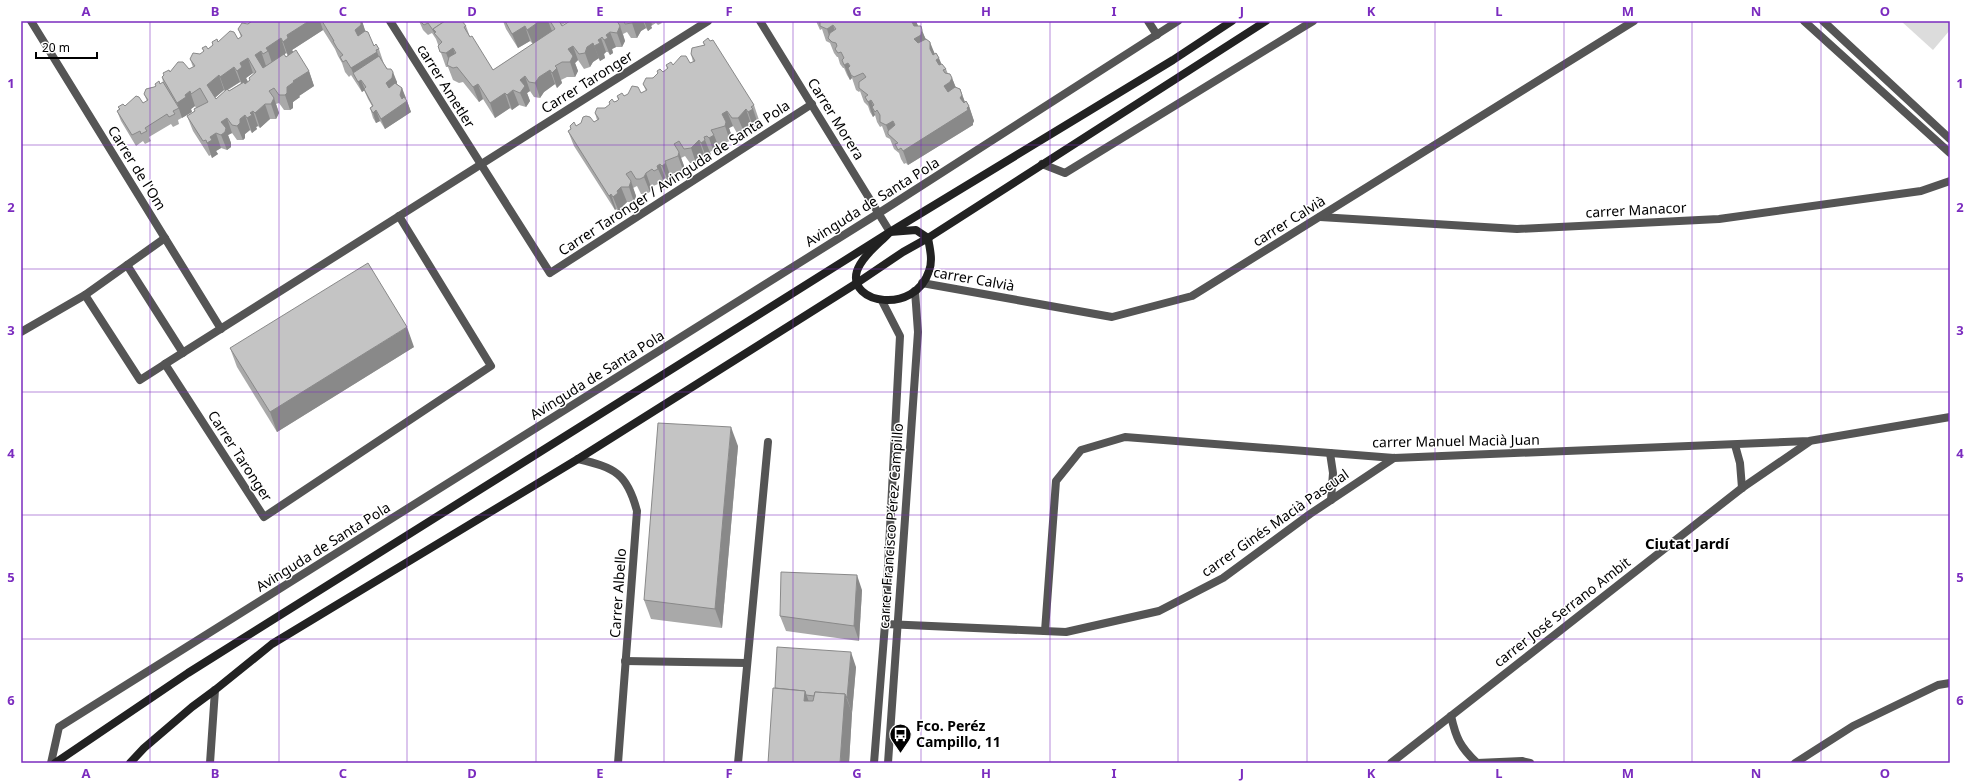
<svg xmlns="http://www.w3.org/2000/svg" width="1971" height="784" viewBox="0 0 1971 784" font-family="'Noto Sans',sans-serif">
<rect width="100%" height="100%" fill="#fff"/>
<polygon fill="#dcdcdc" points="1901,21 1950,21 1950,30 1933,50"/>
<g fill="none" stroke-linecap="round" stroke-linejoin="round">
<g stroke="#555" stroke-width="8">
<polyline points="1042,164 1065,173 1313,21"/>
<polyline points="127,265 183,353"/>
<polyline points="85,295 165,238"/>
<polyline points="21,332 85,295 140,380 165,364"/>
<polyline points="51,763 59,727 879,213 1178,21"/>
</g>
<polyline stroke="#555" stroke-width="8" points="165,364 264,517 491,366 399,216"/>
<g stroke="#555" stroke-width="8">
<polyline points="31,21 221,329"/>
<polyline points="390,21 550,273 812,104"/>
<polyline points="760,21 890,232"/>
<polyline points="1148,21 1157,35"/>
<polyline points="1804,21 1950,153"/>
<polyline points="1823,21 1950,139"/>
<polyline points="1320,217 1517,229 1719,219 1921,191 1950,181"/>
<polyline points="922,283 1112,317 1192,296 1634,21"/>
<polyline points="165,364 708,21"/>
<polyline points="1735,445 1740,463 1742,488"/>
<polyline points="1330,453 1333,473 1331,500"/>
<path d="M578,459C615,468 627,473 637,511L618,763"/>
<polyline points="885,624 1066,632 1159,611 1223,578 1310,514 1394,458"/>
<polyline points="1045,631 1056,481 1081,450 1125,437 1394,458 1809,441 1950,417"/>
<polyline points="625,661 747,663"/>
<path d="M1451,716C1456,738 1460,747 1477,763"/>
<polyline points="210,763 215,690"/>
<polyline points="738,763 768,442"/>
<polyline points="874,763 885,624 900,336 882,301"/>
<polyline points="888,763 918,332 915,291"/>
<polyline points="1391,763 1742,488 1809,442"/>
<polyline points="1477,763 1522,761 1530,763"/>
<polyline points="1795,763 1853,726 1938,685 1950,683"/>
</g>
<g stroke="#222" stroke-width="8">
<path d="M916,230L928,238C930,249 933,261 929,271C915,315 847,304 857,271C862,256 880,243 890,232Z"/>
<polyline points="55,763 188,673 890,232 1173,60 1232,21"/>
<polyline points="130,763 144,748 192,707 215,690 272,644 578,459 857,283 903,252 928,238 1266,21"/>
</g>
</g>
<g fill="#a9a9a9" fill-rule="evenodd">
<path d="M252,21H362L365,31L374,46L379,49L384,64L397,82V84L402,88L405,99L407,101L411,112L385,129L380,121L376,123L373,118L370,108L372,106L368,99L364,90L362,92L351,75L349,77L345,72L342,63L338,56L335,49L323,30L292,50L293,52L309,71L314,86L299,96L300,97L293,102V108L290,110H284L279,103L276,104L279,113L276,119H270L260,128L258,126L256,127L257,129L252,133L250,130L245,134V138L243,140H237L232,133L228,135L231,143V147L227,150L221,148L216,151L218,154L212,158L211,155L209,156L193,131L187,116L195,111L194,109L196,108L195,106L191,109L192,112L178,120L179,124L173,127L171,124L149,137L151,141L145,144L143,141L136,146L121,121L117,111L119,109L118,107L143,103L147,101L144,94L156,86L155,84H160L163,82L162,77L170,72L189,69L193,67L190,59L204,52L202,48L208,49L213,45L212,42L238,39L241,37L238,29ZM286,53L288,55L286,57L284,55ZM253,73L254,74L249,78L250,80L248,82L246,78ZM240,82L241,83L229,91L228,90ZM224,90L225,91L216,99L215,98Z"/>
<polygon points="419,21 462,21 466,26 470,37 493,70 533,44 530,41 518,48 506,29 503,21 569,21 562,25 562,26 570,21 661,21 662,23 658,25 656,23 651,26 652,28 648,31 646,28 641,31 637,38 631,38 627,32 623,34 625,41 622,47 616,47 612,49 613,53 610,55 608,52 606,52 604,54 605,58 600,61 599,58 593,62 590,67 584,69 578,60 575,63 578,71 575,77 567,77 561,80 562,83 557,88 555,84 544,92 540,98 534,97 530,91 527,93 530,101 526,107 519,105 512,110 510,108 495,118 483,99 479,102 463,82 459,83 453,80 448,67 446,67 436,39 432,33 428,35 423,30"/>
<polygon points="816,21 916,21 918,26 935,54 941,64 946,69 948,74 952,78 956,88 960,89 965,102 969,106 974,121 973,123 973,125 908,165 906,163 904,164 901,159 899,153 894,149 890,139 886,137 882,126 880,127 877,122 875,115 873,117 870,112 868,106 864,102 860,91 859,92 856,90 852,78 850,80 847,75 844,68 843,68 840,64 838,57 837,57 834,53 830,43 826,41 822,29 820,30"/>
<polygon points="703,42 754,105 759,120 757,121 758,124 753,127 751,124 744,132 740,133 737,133 733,126 729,128 732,137 730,141 718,145 720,150 714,153 713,150 710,152 711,155 706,157 704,155 696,163 690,163 685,156 681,158 684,166 683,170 670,175 671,178 668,181 665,178 663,180 664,184 659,186 658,184 651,187 650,192 646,194 641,194 637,186 633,188 636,196 634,202 627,202 623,206 623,208 619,212 616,209 615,210 574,146 568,131 576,126 594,122 597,120 595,113 610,105 609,102 614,102 618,100 617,96 624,96 641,93 646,91 643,84 658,74 657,71 663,72 667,69 666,65 673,65 690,63 693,62 691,54 704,45"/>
<polygon points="414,347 277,432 237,367 230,348"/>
<polygon points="738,446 722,628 651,619 644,600"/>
<polygon points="862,590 859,641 786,631 780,616"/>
<polygon points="856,667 852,713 849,763 775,688"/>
</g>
<g fill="#898989">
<polygon points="309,21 320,21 323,30 292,50 294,53 288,56 283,42 287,35"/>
<polygon points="361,21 362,21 366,33 360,45 355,30"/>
<polygon points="540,21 548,21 552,31 533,44 527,30"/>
<polygon points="633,21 643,21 646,28 641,31 637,38 632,23"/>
<polygon points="644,21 651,21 652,25 651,26 652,28 648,31"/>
<polygon points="914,21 916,21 921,34 922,30 928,45 920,54 914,39 912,22"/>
<polygon points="833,25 838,40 831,42 827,29"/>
<polygon points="525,26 530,41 518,48 512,34"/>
<polygon points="620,26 625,41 622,47 617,33"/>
<polygon points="610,32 616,47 612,49 613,53 610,55 604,40 606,35"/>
<polygon points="281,38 286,53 272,63 268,51 266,48"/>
<polygon points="601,38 606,52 604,54 605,58 600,61 594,46 598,40"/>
<polygon points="930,42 936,57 935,64 930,49"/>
<polygon points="593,43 599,58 593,62 590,67 585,53 587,47"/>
<polygon points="573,46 578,60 575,63 578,71 575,77 570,62 568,49"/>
<polygon points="453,48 458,63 452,68 446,53"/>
<polygon points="261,51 266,66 260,70 255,55"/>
<polygon points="377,52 383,67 361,80 365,90 362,92 358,82 353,73 351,68"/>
<polygon points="248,58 253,73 246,78 248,82 242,85 237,71 240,63"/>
<polygon points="939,58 944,70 944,73 936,60"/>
<polygon points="848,63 853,76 851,75 852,78 850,80 844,65"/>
<polygon points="234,67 240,82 225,91 220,77"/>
<polygon points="557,68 562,83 557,88 552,73"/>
<polygon points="550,70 555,84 544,92 540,98 535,83 539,77"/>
<polygon points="309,71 314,86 299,96 300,97 293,102 293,108 290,110 285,95 287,87 293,81"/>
<polygon points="393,72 397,82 396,88 389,93 386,83"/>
<polygon points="219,75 224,90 212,100 207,85"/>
<polygon points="525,76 530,91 527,93 530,101 526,107 520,93 520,80"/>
<polygon points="952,78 958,93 949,101 944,86"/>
<polygon points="478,84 483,99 479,102 473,87"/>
<polygon points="402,88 406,98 404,103 407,101 411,112 385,129 381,119 400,95"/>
<polygon points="960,89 967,108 969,106 974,121 973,123 973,125 908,165 903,151 960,98"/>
<polygon points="513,90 519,105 512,110 507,95"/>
<polygon points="190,91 195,106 191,109 192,112 182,118 177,103 185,95"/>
<polygon points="505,93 510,108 495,118 490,103"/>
<polygon points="274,98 279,113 276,119 271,104"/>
<polygon points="871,100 875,112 872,107 875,115 873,117 868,102"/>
<polygon points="265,104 270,119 260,128 255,113"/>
<polygon points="746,109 751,124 744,132 738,118"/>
<polygon points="753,109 758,124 753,127 748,112"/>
<polygon points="376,110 380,121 376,123 373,113"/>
<polygon points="253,111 258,126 256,127 257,129 252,133 247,118 250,113"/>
<polygon points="727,111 733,126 729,128 732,137 730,141 725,126 722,114"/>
<polygon points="245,115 250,130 245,134 245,138 243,140 237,126 240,119"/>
<polygon points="227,118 232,133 228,135 231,143 231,147 227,150 221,135 221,122"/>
<polygon points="893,121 898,136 890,136 886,125"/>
<polygon points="216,133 221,148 216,151 218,154 212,158 207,143 210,137"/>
<polygon points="714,135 720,150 714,153 709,138"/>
<polygon points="699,140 704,155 696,163 691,148"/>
<polygon points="705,140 711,155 706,157 701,143"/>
<polygon points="679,152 684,166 683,170 678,156"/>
<polygon points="666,163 671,178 668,181 662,166"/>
<polygon points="660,164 665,178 663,180 658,169 657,166"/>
<polygon points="646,173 651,187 650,192 644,177"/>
<polygon points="631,181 636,196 634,202 629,187"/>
<polygon points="621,187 627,202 623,206 623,208 619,212 613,197 617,191"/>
<polygon points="611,194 616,209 615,210 609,196"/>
<polygon points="407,327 414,347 277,432 270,412"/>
<polygon points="731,427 738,446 722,628 715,609"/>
<polygon points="857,575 862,590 859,641 854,626"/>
<polygon points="851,652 856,667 852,713 847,698"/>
<polygon points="805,691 812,710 804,701"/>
<polygon points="845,694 852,713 849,763 840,763"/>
</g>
<g fill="#c4c4c4" stroke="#898989" fill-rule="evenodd">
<path d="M252,21H309L287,35L288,38L283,42L281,38L266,48L268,51L263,54L261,51L255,55L263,68L284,54L286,57L296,50L309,71L293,81L294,82L287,87V93L285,95H279L274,88L269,91L274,98L271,104H265L255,113L253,111L250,113L252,115L247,118L245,115L240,119V123L237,126L232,125L227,118L221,122L226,128L225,132L221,135L216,133L210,137L212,140L207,143L206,140L203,141L187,116L195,111L194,109L208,102L200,88L191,94L190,91L185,95L186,97L177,103L162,77L164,75L163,73L169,70L170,72L178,62H183L189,69L195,66L190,59L193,53L200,54L204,51L202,48L206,46L208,49L213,45L212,42L217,39L218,42L230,31L234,32L238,39L242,36L238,29L242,23L248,24ZM248,58L256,72L249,78L250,80L245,84L244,82L229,91L227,89L216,99L207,85L219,75L220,77L234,67L237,71L242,67L240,63Z"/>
<polygon points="322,21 361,21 361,25 355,30 358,36 365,31 368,32 374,46 376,44 379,49 376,50 377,52 351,68 346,60 343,62 340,57 343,55 337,48 333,41 334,41"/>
<polygon points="420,21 445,21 433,29 435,33 428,23 424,25"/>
<polygon points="445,21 462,21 466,26 464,27 470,37 472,36 493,70 555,29 550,21 559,21 562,26 570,21 617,21 620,26 617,33 610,32 606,35 608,38 604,40 602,37 601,38 598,40 600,43 594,46 593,43 587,47 585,53 579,54 573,46 568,49 573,56 570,62 562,62 555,66 557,68 552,73 550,70 539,77 535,83 529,82 525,76 520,80 525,86 520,93 513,90 507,95 505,93 490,103 478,84 473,87 457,67 453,68 447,65 449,57 456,53 453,48 446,53 440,52 438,46 442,42 434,33 436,32 433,29"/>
<polygon points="505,21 540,21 527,30 525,26 512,34"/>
<polygon points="624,21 633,21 632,23 625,24"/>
<polygon points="820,21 914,21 912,22 914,26 921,26 922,30 921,35 914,39 918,43 926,39 930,42 930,49 933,55 936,53 939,58 936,60 939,65 942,64 946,69 943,70 945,73 950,74 952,78 950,82 944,86 948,92 955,87 960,89 962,95 960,98 964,103 966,101 969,106 967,108 968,110 903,151 901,148 898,150 895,144 898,143 888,134 888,131 895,125 893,121 886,125 880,122 880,115 877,110 875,112 872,107 874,105 871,100 868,102 865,97 868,95 859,88 859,82 866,77 863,73 854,77 851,75 848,68 850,66 848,63 844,65 842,60 844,58 841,52 838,53 835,49 837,46 836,43 832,42 828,38 830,33 836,29 833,25 827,29 820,26"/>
<polygon points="708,38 710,41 713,40 754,105 751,107 753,109 748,112 746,109 738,118 732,118 727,111 722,114 726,122 725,126 711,130 714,135 709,138 707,136 704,137 705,140 701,143 699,140 691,148 684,149 679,141 674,144 679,152 678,156 665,161 666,163 662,166 660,164 657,166 658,169 654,171 652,169 646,173 644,177 640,179 636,179 631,171 626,174 631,181 629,187 621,187 617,191 618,193 613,197 611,194 609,196 568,131 571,129 570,126 574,122 576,126 581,123 583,117 586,116 590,117 594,122 599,119 595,113 597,108 605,108 610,104 609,102 612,99 614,102 617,101 619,99 617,96 622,93 624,96 628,94 632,86 638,87 641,93 647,90 643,84 646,78 653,78 658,73 657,71 660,69 663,72 668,68 666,65 671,62 673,65 681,56 686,56 690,63 695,61 691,54 692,48 705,45 703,42"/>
<polygon points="379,56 387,69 391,69 393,72 392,78 386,83 389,88 395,83 402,88 400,95 402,99 404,97 407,101 381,119 376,110 373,113 370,108 373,106 364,89 366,87 361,80 358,82 353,73"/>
<polygon points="159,81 160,84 163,82 179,108 173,111 175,114 169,117 167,114 145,128 147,131 141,134 140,131 132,135 117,111 120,109 118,107 123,104 125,106 136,96 139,97 143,103 148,100 144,94 146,89 154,87 156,86 155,84"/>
<polygon points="368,263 407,327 270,412 230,348"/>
<polygon points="658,423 731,427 715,609 644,600"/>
<polygon points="781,572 857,575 854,626 780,616"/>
<polygon points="777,647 851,652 847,698 845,694 815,692 814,696 806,695 805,691 775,688"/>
<polygon points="773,688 805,691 804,701 813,701 815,692 845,694 840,763 768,763"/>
</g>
<path fill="none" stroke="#7b2cbf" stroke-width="1" stroke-opacity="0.55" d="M150,21V763M279,21V763M407,21V763M536,21V763M664,21V763M793,21V763M921,21V763M1050,21V763M1178,21V763M1307,21V763M1435,21V763M1564,21V763M1692,21V763M1821,21V763M21,145H1950M21,269H1950M21,392H1950M21,515H1950M21,639H1950"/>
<defs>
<symbol id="bus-pin" viewBox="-11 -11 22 30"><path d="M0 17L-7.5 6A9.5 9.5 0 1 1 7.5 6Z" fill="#000" stroke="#fff"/><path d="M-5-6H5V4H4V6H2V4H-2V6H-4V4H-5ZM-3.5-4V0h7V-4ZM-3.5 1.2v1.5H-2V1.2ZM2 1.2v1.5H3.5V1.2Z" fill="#fff"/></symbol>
</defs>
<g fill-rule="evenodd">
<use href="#bus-pin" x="888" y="722" width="25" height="34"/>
</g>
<g text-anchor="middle" stroke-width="3" stroke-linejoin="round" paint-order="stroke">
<g font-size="14" fill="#000" stroke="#fff">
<text transform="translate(587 82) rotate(-32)" y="5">Carrer Taronger</text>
<text transform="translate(446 86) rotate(58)" y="5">carrer Ametler</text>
<text transform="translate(836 119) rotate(58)" y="5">Carrer Morera</text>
<text transform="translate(137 168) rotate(58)" y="5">Carrer de l'Om</text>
<text transform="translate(674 178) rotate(-33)" y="5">Carrer Taronger / Avinguda de Santa Pola</text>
<text transform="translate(872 202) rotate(-32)" y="5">Avinguda de Santa Pola</text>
<text transform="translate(1636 210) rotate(-3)" y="5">carrer Manacor</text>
<text transform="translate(1289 221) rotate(-32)" y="5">carrer Calvià</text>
<text transform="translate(974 279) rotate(10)" y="5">carrer Calvià</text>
<text transform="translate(597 375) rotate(-32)" y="5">Avinguda de Santa Pola</text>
<text transform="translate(1456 441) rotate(-1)" y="5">carrer Manuel Macià Juan</text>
<text transform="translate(240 456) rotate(57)" y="5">Carrer Taronger</text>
<text transform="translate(1275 523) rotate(-35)" y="5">carrer Ginés Macià Pascual</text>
<text transform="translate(891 526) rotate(-86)" y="5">carrer Francisco Pérez Campillo</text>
<text transform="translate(323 547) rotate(-32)" y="5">Avinguda de Santa Pola</text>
<text transform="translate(618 593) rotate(-86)" y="5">Carrer Albello</text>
<text transform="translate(1562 612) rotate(-38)" y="5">carrer José Serrano Ambit</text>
</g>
<g font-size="14" font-weight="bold" fill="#000" stroke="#fff" text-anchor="start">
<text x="916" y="731">Fco. Peréz<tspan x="916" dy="16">Campillo, 11</tspan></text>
</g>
<g font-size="15" font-weight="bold" fill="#000" stroke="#fff">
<text x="1687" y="549">Ciutat Jardí</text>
</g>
</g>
<rect width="1971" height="784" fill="none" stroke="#ffffff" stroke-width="44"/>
<path d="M36 52v6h61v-6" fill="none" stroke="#000000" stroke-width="2"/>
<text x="42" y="52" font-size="12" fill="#000000" stroke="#ffffff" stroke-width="3" paint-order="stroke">20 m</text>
<rect x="22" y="22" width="1927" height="740" fill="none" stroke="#7b2cbf" stroke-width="1.5"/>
<g font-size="13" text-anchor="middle" font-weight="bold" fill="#7b2cbf">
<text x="86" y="16">A</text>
<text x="215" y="16">B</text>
<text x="343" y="16">C</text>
<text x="472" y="16">D</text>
<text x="600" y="16">E</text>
<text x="729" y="16">F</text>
<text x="857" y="16">G</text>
<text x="986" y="16">H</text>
<text x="1114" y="16">I</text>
<text x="1242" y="16">J</text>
<text x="1371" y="16">K</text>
<text x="1499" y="16">L</text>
<text x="1628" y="16">M</text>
<text x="1756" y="16">N</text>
<text x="1885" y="16">O</text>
<text x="11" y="88">1</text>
<text x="1960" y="88">1</text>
<text x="11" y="212">2</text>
<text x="1960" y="212">2</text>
<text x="11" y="335">3</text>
<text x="1960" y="335">3</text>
<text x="11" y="458">4</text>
<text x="1960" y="458">4</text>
<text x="11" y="582">5</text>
<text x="1960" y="582">5</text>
<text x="11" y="705">6</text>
<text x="1960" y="705">6</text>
<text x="86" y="778">A</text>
<text x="215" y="778">B</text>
<text x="343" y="778">C</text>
<text x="472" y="778">D</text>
<text x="600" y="778">E</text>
<text x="729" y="778">F</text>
<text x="857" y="778">G</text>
<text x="986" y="778">H</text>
<text x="1114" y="778">I</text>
<text x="1242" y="778">J</text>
<text x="1371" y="778">K</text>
<text x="1499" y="778">L</text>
<text x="1628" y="778">M</text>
<text x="1756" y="778">N</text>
<text x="1885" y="778">O</text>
</g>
</svg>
